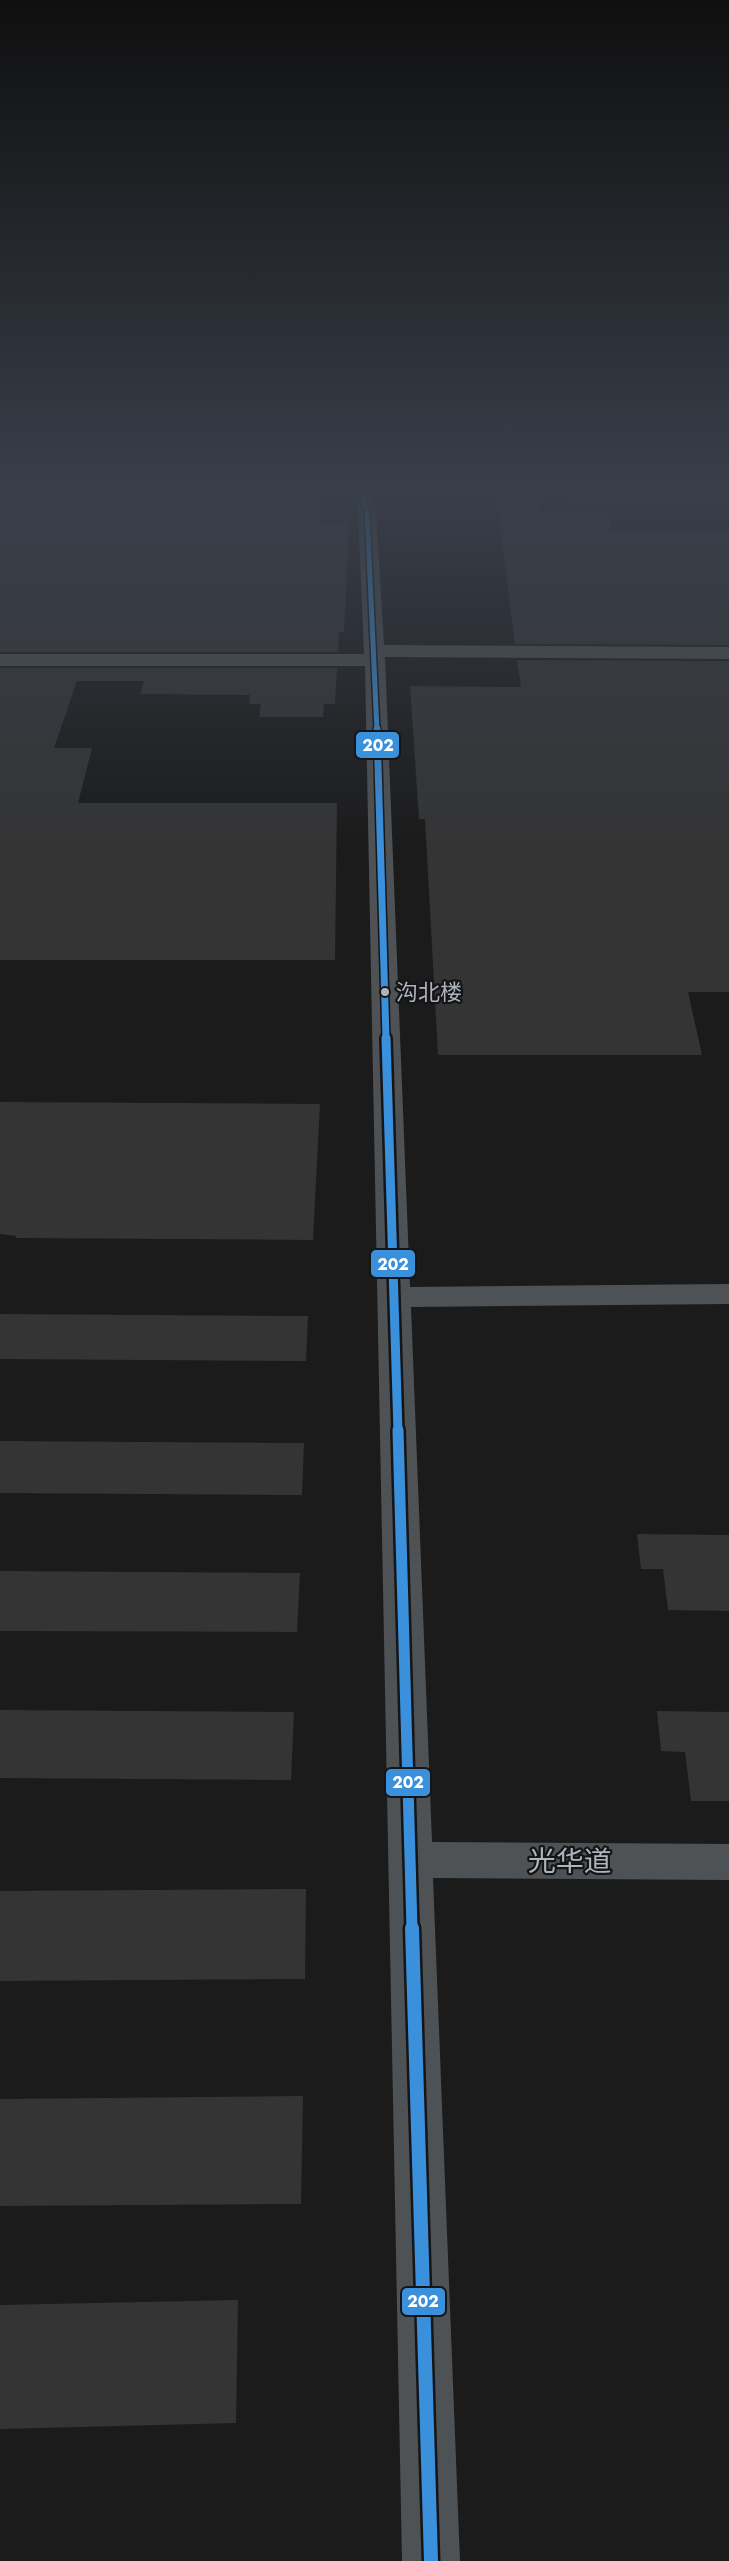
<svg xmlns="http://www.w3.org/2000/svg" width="729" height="2561" viewBox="0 0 729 2561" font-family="Jost,'Noto Sans SC',sans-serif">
<rect width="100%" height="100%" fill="#1b1b1b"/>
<polygon fill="#212821" points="527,487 729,487 729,521 630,514"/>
<g fill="#343435">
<polygon points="0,487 321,487 318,524 349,524 344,632 339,632 338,652 0,652"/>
<polygon points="496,496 538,496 541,513 607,513 612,531 729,532 729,645 515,644"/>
<polygon points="517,660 729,661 729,992 688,992 702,1055 438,1055 425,819 419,819 410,686 521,687"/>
<polygon points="0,668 337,668 335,704 324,704 323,717 259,717 261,704 249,704 250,695 140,694 144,681 77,681 54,748 92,748 78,803 337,803 335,960 0,960"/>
<polygon points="0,1102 320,1104 313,1240 16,1238 16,1236 0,1234"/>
<polygon points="0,1314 308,1316 306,1361 0,1359"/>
<polygon points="0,1441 304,1443 302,1495 0,1493"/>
<polygon points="637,1534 729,1535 729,1611 668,1610 663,1569 641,1569"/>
<polygon points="0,1571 300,1573 297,1632 0,1631"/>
<polygon points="0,1710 294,1712 291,1780 0,1778"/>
<polygon points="657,1711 729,1712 729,1801 691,1801 685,1752 661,1751"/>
<polygon points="306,1889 305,1979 0,1981 0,1891"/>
<polygon points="303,2096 301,2204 0,2206 0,2099"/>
<polygon points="238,2300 236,2423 0,2429 0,2305"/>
</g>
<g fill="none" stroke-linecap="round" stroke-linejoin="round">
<polygon fill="#4f5254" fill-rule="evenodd" points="351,487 367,487 376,511 384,645 729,647 729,659 385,657 410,1287 729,1284 729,1304 411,1307 432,1842 729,1844 729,1880 433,1878 460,2561 402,2561 365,666 0,666 0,654 364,654 358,511"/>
<defs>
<polyline id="bus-1-far4" points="359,487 367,511 377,731"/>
<polyline id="bus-1-far3" points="377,729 386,1039"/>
<polyline id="bus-1-far2" points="386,1038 398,1432"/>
<polyline id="bus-1-far1" points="398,1430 412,1929"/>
<polyline id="bus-1" points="412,1928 431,2561"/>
</defs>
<use href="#bus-1-far4" stroke="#151517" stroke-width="8"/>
<use href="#bus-1-far3" stroke="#151517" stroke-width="10"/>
<use href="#bus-1-far2" stroke="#151517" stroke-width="14"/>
<use href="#bus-1-far1" stroke="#151517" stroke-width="16"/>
<use href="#bus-1" stroke="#151517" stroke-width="19"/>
<use href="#bus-1-far4" stroke="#3a90db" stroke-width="5"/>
<use href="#bus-1-far3" stroke="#3a90db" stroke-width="7"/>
<use href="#bus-1-far2" stroke="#3a90db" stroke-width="9"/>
<use href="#bus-1-far1" stroke="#3a90db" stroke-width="11"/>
<use href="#bus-1" stroke="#3a90db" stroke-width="14"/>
</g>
<linearGradient id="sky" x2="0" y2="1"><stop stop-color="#0f0f0f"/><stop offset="0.58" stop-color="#393f4a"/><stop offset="1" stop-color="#393f4a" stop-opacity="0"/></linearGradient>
<rect width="729" height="845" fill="url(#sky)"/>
<circle fill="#adb4bb" stroke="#151517" stroke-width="2" cx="385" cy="992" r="5"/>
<g text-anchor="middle" stroke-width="4.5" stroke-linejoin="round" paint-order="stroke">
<g font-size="22" fill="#adb4bb" stroke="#151517" text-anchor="start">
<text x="396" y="1000">沟北楼</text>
</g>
<g font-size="28" fill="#adb4bb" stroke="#151517">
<text x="570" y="1871">光华道</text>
</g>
</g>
<g stroke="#151517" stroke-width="2">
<rect x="355" y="731" width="45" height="28" rx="6" fill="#3a90db"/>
<rect x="370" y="1249" width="46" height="29" rx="6" fill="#3a90db"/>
<rect x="385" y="1768" width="46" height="29" rx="6" fill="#3a90db"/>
<rect x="401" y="2287" width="45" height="29" rx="6" fill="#3a90db"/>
</g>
<g font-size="16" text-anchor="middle" font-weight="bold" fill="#fff">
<text x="378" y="751">202</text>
<text x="393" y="1270">202</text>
<text x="408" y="1788">202</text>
<text x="423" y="2307">202</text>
</g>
</svg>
